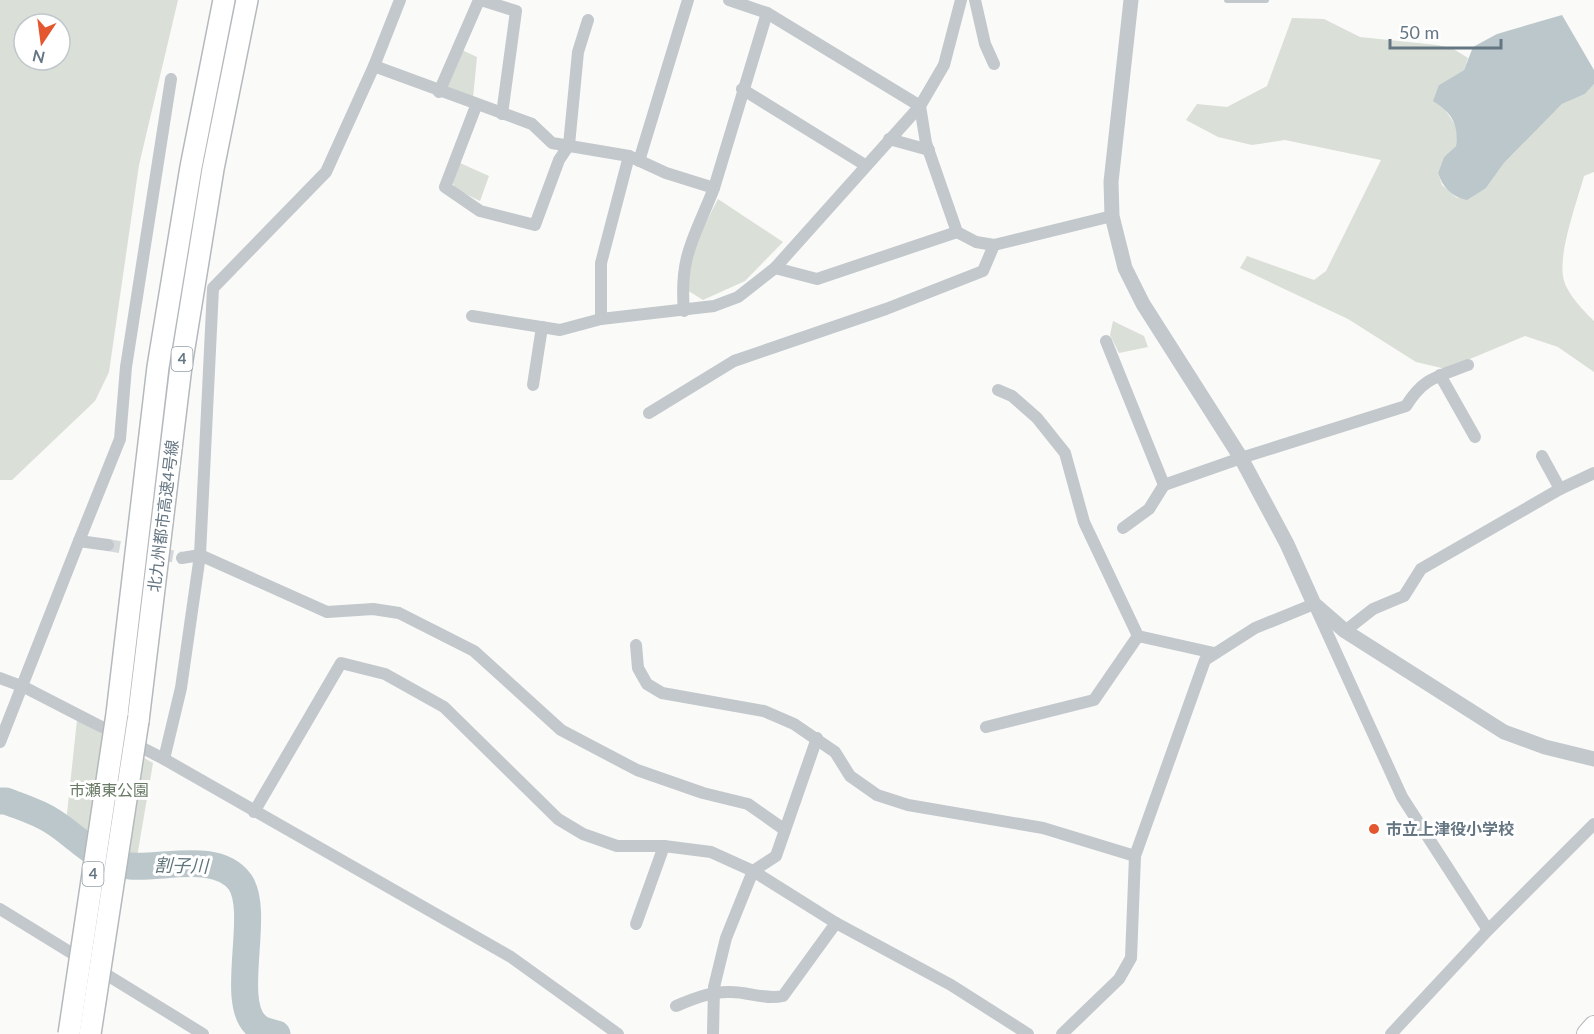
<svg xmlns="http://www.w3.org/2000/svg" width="1594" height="1034" viewBox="0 0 1594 1034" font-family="Lato,'Noto Sans JP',sans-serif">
<rect width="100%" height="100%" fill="#fafaf8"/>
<g fill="#dadfd7" fill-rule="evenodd">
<path d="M0,0H178L139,165L109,372L95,401L12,480H0ZM24,24H60V60H24Z"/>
<path d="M1292,18L1324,19L1360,37L1437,45L1452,48L1468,58L1464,70L1439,85L1444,108L1458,129L1456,146L1444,157L1438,173L1442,185L1457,198L1486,188L1504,163L1562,104L1585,94L1594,84V172L1584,176C1577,202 1559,250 1563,276C1565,292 1583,310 1594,321V372L1558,347L1525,336L1446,369L1416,362L1348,319L1240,268L1247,256L1314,280L1326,271L1381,160L1285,140L1252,145L1218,137L1186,120L1197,104L1227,107L1267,86Z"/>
<polygon points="462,50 477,57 473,98 449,89 447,84"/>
<polygon points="460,163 489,176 480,201 455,189 452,180"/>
<polygon points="718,199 783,242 745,281 703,300 687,290 694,245"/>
<polygon points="1113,321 1144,336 1148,347 1119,353 1110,335"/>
<path d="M77,720L153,763L136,863C108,854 88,843 66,823Z"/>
</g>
<path fill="#bbc7cb" d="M1562,15L1594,70V84L1585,94L1562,104L1504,163L1486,188L1467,200C1452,197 1443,188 1438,173L1444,157L1456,146C1459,124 1452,113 1433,101L1439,85L1464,70L1473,47L1497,34Z"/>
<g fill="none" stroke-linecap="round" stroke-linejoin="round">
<path stroke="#bbc7cb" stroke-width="27" d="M0,801H6C21,807 38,812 52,821C78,837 97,863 130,866C163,869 217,851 240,882C261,912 229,1001 256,1025C260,1030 271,1033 277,1034"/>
<polyline stroke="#d5d9db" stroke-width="12" stroke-dasharray="12 6" stroke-linecap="butt" points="108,545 182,558"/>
<defs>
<polyline id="trunk" points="1587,1034 1594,1026"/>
<g id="motorway">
<polyline points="117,714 158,367 191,167 224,0"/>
<polyline points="138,721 181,366 213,169 247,0"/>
</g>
</defs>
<use href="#trunk" stroke="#b4b9bd" stroke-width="22"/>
<use href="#motorway" stroke="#b4b9bd" stroke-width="24"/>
<polyline stroke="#c3c8cc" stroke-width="6" points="1227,0 1266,0"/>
<g stroke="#c3c8cc" stroke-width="12">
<polyline points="481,0 516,11 502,114"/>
<polyline points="729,0 767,13 920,106 926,143 957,232 976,242 994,245 1112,216"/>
<polyline points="975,0 985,44 994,64"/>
<polyline points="374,66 532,124 552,143 629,156 666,173 714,188 767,13"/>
<polyline points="742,89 865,165"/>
<polyline points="439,92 479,0"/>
<polyline points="476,106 445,187 480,211 535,225 559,160 569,145 578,52 588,20"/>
<polyline points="889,139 929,150"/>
<polyline points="629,156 601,263 601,319 714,306 738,297 775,268 920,106 944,65 961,0"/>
<polyline points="639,161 688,0"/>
<polyline points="775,268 817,279 957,232"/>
<path d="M684,311C679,255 695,237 714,188"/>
<polyline points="472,316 560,330 601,319"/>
<path d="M1106,341L1164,485L1241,458L1406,406C1424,377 1437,377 1468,365"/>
<polyline points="1440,375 1475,437"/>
<polyline points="533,385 542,327"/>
<polyline points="998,390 1012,396 1037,418 1065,453 1084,522 1138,636 1214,653"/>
<polyline points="649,413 734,361 886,309 983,271 994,245"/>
<polyline points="1542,456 1560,489"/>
<polyline points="1123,528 1149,509 1164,485"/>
<polyline points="79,541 120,439 126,367 171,79"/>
<polyline points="182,558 200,555 327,612 373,609 399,613 474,651 561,730 637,770 703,793 748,804 785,830"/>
<polyline points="1345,631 1373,609 1404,596 1421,569 1560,489 1594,473"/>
<polyline points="636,645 638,668 647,684 662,693 764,711 794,724 835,752 850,776 877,795 908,805 1043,828 1135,856"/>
<polyline points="0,678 24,687 164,759 511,957 618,1034"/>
<polyline points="986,727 1094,700 1138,636"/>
<polyline points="0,742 79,541 108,545"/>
<polyline points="164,759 181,688 200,555 213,288 326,172 374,66 400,0"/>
<polyline points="254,812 341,663 385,674 444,707 558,819 583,834 617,846 664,846 711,852 753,871 836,923 951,985 1028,1034"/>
<polyline points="0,909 203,1034"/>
<polyline points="636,924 664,846"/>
<path d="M676,1006C693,999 712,991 731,992C749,992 765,1000 783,996L836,923"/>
<polyline points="713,1034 714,987 726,938 753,871 776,856 817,738"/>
<polyline points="1062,1034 1119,979 1131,958 1135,856 1205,660 1255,628 1314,604 1402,797 1488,930"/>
<polyline points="1391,1034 1488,930 1594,824"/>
</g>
<polyline stroke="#c3c8cc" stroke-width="15" points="1131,0 1111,182 1112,216 1125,268 1143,304 1241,458 1287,544 1314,604 1345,631 1504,732 1545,747 1594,759"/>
<use href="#trunk" stroke="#fff" stroke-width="20"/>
<use href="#motorway" stroke="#fff" stroke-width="21"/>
<defs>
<g id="motorway-bridge">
<polyline points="69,1034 117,714"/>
<polyline points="90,1034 138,721"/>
</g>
</defs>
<use href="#motorway-bridge" stroke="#b4b9bd" stroke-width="24" stroke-linecap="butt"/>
<use href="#motorway-bridge" stroke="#fff" stroke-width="21"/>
</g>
<circle fill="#e4572e" stroke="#fff" stroke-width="2" cx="1374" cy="829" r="6"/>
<g text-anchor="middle" stroke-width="6" stroke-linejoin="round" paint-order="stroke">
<g fill="#fff" stroke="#939fa8" stroke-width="1.5">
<rect x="171.5" y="347" width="21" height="24" rx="4.5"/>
<rect x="82.5" y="862" width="21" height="24" rx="4.5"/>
</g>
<g font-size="15" font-weight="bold" fill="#657683">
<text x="182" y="364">4</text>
<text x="93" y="879">4</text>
</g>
<g font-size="16" fill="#657683" stroke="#fff">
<text transform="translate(163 516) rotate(-83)" y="6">北九州都市高速4号線</text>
</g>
<g font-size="16" fill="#687a64" stroke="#fff">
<text x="109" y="796">市瀬東公園</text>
</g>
<g font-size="16" font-weight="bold" fill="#657683" stroke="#fff" text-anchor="start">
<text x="1386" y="835">市立上津役小学校</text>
</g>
<g font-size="18" font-style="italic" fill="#60757c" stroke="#fff">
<text transform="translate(181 866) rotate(1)" y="6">割子川</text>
</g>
</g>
<g transform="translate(42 42) rotate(193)"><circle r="28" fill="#ffffff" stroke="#c1c8cd" stroke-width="1.5"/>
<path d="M0-4.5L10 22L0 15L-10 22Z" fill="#e4572e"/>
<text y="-9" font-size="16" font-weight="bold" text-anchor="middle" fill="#657683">N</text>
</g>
<path d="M1390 39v9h111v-9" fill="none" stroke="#657683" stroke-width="3"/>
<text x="1399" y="39" font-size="18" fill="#657683" stroke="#ffffff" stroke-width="4.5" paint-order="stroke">50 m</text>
</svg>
